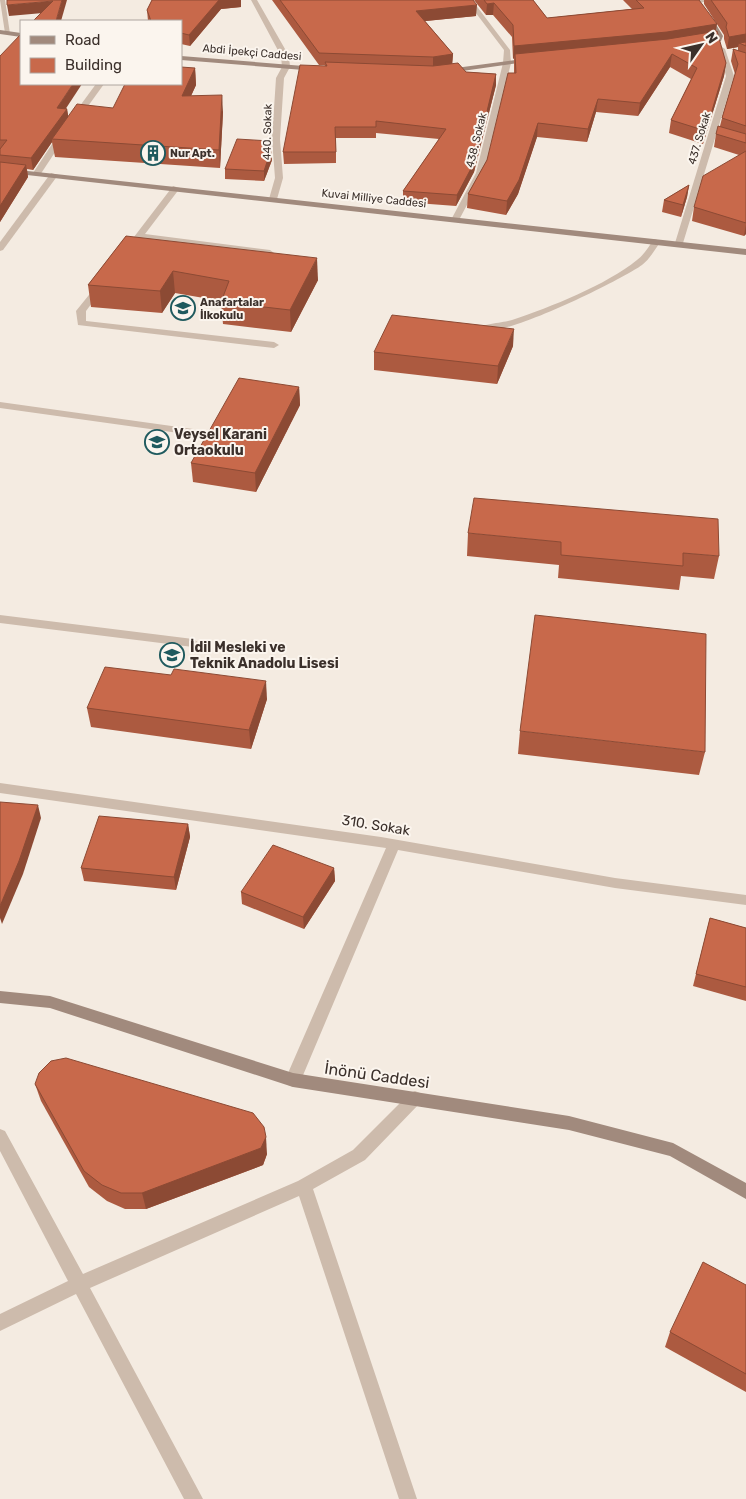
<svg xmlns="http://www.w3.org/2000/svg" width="746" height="1499" viewBox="0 0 746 1499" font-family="Rubik,sans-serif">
<rect width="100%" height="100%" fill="#f4ebe1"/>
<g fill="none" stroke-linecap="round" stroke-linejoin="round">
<g fill="#cdbbac" fill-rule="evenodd">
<polygon points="173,186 180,188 145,234 270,250 274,253 270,256 141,239 130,254 124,254 124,250"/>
<path d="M654,239L661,241C655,249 650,259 642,265C621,280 494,344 475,329C481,324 503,323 512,320C551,307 606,285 637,260C644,255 649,246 654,239Z"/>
<polygon points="100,284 104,287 86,311 86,321 274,342 279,345 274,348 78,325 76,311 97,285"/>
<polygon points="0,402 193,429 198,432 193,435 0,408"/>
<polygon points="0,615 193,639 199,643 193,647 0,623"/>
</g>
<g fill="#cdbbac" fill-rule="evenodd">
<polygon points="0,0 5,0 10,34 5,33"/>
<polygon points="251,0 257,0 289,56 290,67 284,78 280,139 283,178 277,199 273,201 269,199 275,178 272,139 276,78 282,67 281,56"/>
<polygon points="466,0 472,0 510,50 511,63 484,173 460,218 456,220 452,218 476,173 503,63 504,50"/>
<polygon points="711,0 696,4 693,2 696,0"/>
<polygon points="722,47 725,49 734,76 683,243 679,246 675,243 726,76 719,49"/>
<polygon points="96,84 104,84 78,120 72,120 71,118"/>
<polygon points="60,132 67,134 40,175 34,175 33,173"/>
<polygon points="51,173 58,175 3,250 0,251 0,242"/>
<polygon points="0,783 381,837 615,878 746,895 746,905 615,888 398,850 301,1080 298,1085 293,1087 288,1085 285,1080 386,848 0,793"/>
<polygon points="415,1091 420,1093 423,1098 420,1103 365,1160 313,1189 417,1499 399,1499 299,1196 90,1288 203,1499 184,1499 76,1294 0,1331 0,1314 68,1281 0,1151 0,1129 5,1131 83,1274 298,1181 353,1150 410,1093"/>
</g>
<g fill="#a18a7d" fill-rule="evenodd">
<polygon points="691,0 698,0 711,16 723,36 721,41 702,44 702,42 716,39 717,36 706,18"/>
<polygon points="0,30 21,33 21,37 0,34"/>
<polygon points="181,56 316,67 320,69 316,71 181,60"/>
<polygon points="530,58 532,59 532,61 448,73 444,71 448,69"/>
<polygon points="0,168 746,249 746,255 0,172"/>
<polygon points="0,991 50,996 293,1073 569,1116 673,1143 746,1183 746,1199 670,1156 569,1130 293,1087 50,1008 0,1003"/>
</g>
</g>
<g fill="#ac5a40">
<polygon points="152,0 241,0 241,7 221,9 190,46 181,44 181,21 148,21 147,10"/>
<polygon points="272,0 473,0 476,16 425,21 453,54 452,64 466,72 496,74 496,85 474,172 456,206 403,202 403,191 439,139 376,133 376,138 336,138 336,163 284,164 283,152 325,65 319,65"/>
<polygon points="474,0 533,0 547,18 632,9 623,0 699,0 716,32 726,63 724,76 703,144 669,133 671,120 691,79 670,67 638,116 596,112 587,142 537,137 518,194 506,215 467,208 468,194 487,160 514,73 514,58 513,59 512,37 493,15 486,15"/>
<polygon points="704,0 746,0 746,234 744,236 692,221 694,207 739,155 714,147 716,134 720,126 722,118 735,74 731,61 733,49 738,51 738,47 727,49 724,39 724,35 704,4"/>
<polygon points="0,56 67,109 68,117 113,108 195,68 196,85 191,96 223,112 220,168 55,157 52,142 33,170 27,169 28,177 0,222"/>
<polygon points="272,160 264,181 225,179 225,169"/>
<polygon points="689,185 687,197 681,217 662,212 664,200"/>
<polygon points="126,236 318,280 291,332 223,324 221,302 221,301 175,293 162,313 91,307 88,285"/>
<polygon points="513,346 497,384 374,370 374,352"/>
<polygon points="299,387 300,405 256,492 193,482 191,463"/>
<polygon points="468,533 719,556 714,579 681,576 679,590 558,578 559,565 467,556"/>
<polygon points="171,675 267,699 251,749 91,727 87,708"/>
<polygon points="520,731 705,752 699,775 518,754"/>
<polygon points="188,824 190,837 176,890 84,881 81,868"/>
<polygon points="334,868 335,881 304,929 242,904 241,892"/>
<polygon points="710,918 746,928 746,1001 693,986"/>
<polygon points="35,1084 267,1154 263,1165 146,1209 125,1209 107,1201 89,1187 41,1101"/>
<polygon points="746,1285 746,1392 665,1347 670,1332"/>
</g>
<g fill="#8c4a34">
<polygon points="62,0 67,0 61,21 56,21"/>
<polygon points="219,0 241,0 241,7 221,9 190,46 189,35"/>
<polygon points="53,1 54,12 9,16 7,5"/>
<polygon points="494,3 493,15 486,15 487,4"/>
<polygon points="477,5 476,16 416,22 416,11"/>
<polygon points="717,24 715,36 515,54 514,58 513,59 514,46"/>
<polygon points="746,34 746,46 739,43 738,47 727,49 729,37"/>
<polygon points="453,54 452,67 433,69 433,57"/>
<polygon points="672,54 670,67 638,116 640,103"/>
<polygon points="726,63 724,76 703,144 706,131"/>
<polygon points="195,68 196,85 183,113 182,96"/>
<polygon points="496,74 496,85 474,172 456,206 457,195"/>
<polygon points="73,84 82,84 59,119 57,108"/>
<polygon points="222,95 223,112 220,168 219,150"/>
<polygon points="598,99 596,112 587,142 588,129"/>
<polygon points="67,109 69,120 52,139 52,142 33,170 31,158"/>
<polygon points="538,123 537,137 518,194 506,215 507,201"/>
<polygon points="271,150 272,160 264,181 264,171"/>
<polygon points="26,165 28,177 0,222 0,206"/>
<polygon points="689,185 687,197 681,217 683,205"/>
<polygon points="746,224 746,234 744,236"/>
<polygon points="317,258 318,280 291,332 290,310"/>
<polygon points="173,271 175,293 162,313 160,291"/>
<polygon points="514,329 513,346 497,384 498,366"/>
<polygon points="299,387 300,405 256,492 255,473"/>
<polygon points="266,681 267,699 251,749 249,730"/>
<polygon points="38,805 41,818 23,874 2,924 0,918 0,906"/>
<polygon points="188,824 190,837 176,890 174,877"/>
<polygon points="334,868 335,881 304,929 303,917"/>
<polygon points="266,1137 267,1154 263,1165 146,1209 142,1193"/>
</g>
<g fill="#c8694b" stroke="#8c4a34">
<polygon points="7,0 62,0 56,21 33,21 53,1 7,5"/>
<polygon points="152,0 219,0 189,35 181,33 181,21 151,21 147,10"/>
<polygon points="280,0 473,0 477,5 416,11 453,54 433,57 319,53"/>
<polygon points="484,0 533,0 547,18 644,8 636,0 699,0 717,24 667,32 514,46 513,25 494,3 487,4"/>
<polygon points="711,0 746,0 746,34 729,37 726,27 727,23"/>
<polygon points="717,31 726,63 706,131 671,120 697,68 672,54 640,103 598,99 588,129 538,123 519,180 507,201 468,194 487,160 508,73 516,73 515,54 668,39"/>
<polygon points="21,34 21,84 73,84 57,108 67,109 31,158 0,155 0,149 7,140 0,140 0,56"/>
<polygon points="746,42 746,46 739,43"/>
<polygon points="733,49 746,53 746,126 722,118 738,64"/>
<polygon points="325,62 433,66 458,63 466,72 496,74 475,161 457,195 403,191 446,129 376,121 376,127 335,127 336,152 283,152 300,65 327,66"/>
<polygon points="181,67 195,68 182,96 222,95 219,150 52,139 77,104 113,108 125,84 181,84"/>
<polygon points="718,126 746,134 746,143 716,134"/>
<polygon points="237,139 270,141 271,150 264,171 225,169"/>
<polygon points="746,151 746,223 694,207 703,176"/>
<polygon points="0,162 26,165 0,206"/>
<polygon points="689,185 683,205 664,200"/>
<polygon points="126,236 317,258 290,310 221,302 229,281 173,271 160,291 88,285"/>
<polygon points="392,315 514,329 498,366 374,352"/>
<polygon points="239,378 299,387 255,473 191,463"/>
<polygon points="474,498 718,519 719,556 683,553 683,566 561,555 561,542 468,533"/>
<polygon points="535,615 706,634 705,752 520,731"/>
<polygon points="105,667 171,675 174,669 266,681 249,730 87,708"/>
<polygon points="0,802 38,805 19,861 0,906"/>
<polygon points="99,816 188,824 174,877 81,868"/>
<polygon points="273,845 334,868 303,917 241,892"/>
<polygon points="710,918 746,928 746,987 696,974"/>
<polygon points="66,1058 253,1113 264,1127 266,1137 261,1148 142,1193 121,1193 102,1185 84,1171 35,1084 39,1073 51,1061"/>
<polygon points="703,1262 746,1285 746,1374 670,1332"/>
</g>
<defs>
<symbol id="building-ring" viewBox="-11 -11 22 22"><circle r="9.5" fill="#fbf5ee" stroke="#1f5a5e" stroke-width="1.5"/><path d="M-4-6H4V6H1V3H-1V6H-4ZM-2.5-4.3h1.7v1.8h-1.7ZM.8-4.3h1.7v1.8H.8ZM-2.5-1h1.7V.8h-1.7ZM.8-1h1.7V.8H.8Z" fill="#1f5a5e"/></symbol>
<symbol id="school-ring" viewBox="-11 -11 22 22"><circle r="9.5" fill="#fbf5ee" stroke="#1f5a5e" stroke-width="1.5"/><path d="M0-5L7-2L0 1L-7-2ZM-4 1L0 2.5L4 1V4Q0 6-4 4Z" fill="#1f5a5e"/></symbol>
</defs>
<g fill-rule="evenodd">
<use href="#building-ring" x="139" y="139" width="28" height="28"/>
<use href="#school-ring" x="169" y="294" width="28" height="28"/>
<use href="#school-ring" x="143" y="428" width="28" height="28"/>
<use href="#school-ring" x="158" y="641" width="28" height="28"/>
</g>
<g text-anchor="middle" stroke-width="4" stroke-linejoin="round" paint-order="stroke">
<g font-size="11" fill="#3b302b" stroke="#fbf5ee">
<text transform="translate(252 52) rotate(5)" y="4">Abdi İpekçi Caddesi</text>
<text transform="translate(267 132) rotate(-89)" y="4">440. Sokak</text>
<text transform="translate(699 138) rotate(-73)" y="4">437. Sokak</text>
<text transform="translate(476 140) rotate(-76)" y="4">438. Sokak</text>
<text transform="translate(374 198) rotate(6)" y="4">Kuvai Milliye Caddesi</text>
</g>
<g font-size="11" font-weight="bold" fill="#3b302b" stroke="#fbf5ee" text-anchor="start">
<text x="170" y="157">Nur Apt.</text>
<text x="200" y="306">Anafartalar<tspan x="200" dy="13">İlkokulu</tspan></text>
</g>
<g font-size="14" font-weight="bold" fill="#3b302b" stroke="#fbf5ee" text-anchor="start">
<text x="174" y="439">Veysel Karani<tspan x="174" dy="16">Ortaokulu</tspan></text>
<text x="190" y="652">İdil Mesleki ve<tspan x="190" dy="16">Teknik Anadolu Lisesi</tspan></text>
</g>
<g font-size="14" fill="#3b302b" stroke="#fbf5ee">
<text transform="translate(376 825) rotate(9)" y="5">310. Sokak</text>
</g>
<g font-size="16" fill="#3b302b" stroke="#fbf5ee">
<text transform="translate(377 1075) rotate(8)" y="6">İnönü Caddesi</text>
</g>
</g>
<rect x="20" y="20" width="162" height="65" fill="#fbf5ee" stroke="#aea6a0"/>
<rect x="30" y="36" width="25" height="8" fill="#a18a7d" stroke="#aea6a0"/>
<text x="65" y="45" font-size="15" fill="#3b302b">Road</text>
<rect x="30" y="58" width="25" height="15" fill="#c8694b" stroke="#aea6a0"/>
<text x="65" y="70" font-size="15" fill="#3b302b">Building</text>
<g transform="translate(701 45) rotate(56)" stroke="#fbf5ee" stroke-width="4" paint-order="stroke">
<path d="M0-4L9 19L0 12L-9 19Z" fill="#3b302b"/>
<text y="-8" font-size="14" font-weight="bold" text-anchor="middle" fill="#3b302b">N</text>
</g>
</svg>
